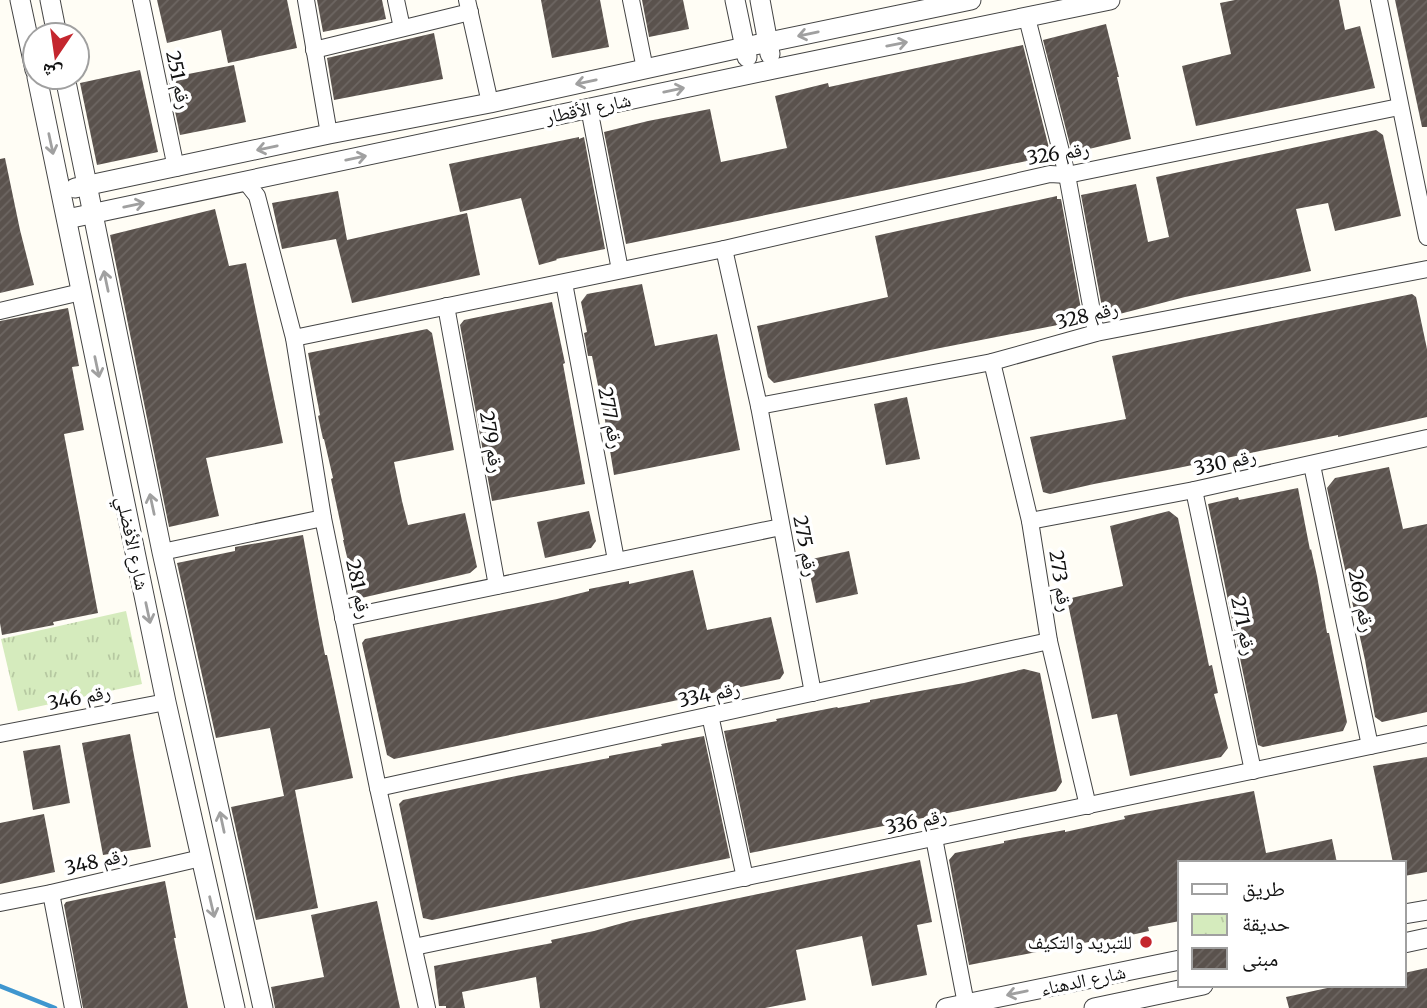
<svg xmlns="http://www.w3.org/2000/svg" width="1427" height="1008" viewBox="0 0 1427 1008" font-family="Merriweather,'Noto Naskh Arabic',serif">
<defs>
<pattern id="park-tufts" width="24" height="20" patternUnits="userSpaceOnUse" patternTransform="scale(1.75)"><rect width="24" height="20" fill="#d5ebbd"/><path d="M3 7l-1-3M5 7V3M7 7l1-3M15 17l-1-3M17 17v-4M19 17l1-3" fill="none" stroke="#b6c8a1"/></pattern>
<pattern id="building-hatch" width="6" height="6" patternUnits="userSpaceOnUse" patternTransform="scale(1.75)"><rect width="6" height="6" fill="#5a524d"/><path d="M-1 1l2-2M0 6l6-6M5 7l2-2" fill="none" stroke="#6d6662"/></pattern>
</defs>
<rect width="100%" height="100%" fill="#fffdf5"/>
<polygon fill="url(#park-tufts)" points="126,611 142,684 18,711 1,639"/>
<g fill="none" stroke-linecap="round" stroke-linejoin="round">
<polyline stroke="#3f96cf" stroke-width="4.5" points="0,986 55,1008"/>
</g>
<g fill="url(#building-hatch)">
<polygon points="157,0 287,0 297,48 228,63 221,30 167,43"/>
<polygon points="317,0 382,0 386,19 323,32"/>
<polygon points="541,0 600,0 609,47 552,58"/>
<polygon points="642,0 683,0 689,29 649,37"/>
<polygon points="1235,0 1339,0 1345,30 1360,26 1375,88 1196,126 1182,66 1231,54 1220,3"/>
<polygon points="1395,0 1427,0 1427,127 1422,127"/>
<polygon points="1106,24 1119,77 1117,77 1131,139 1072,153 1043,40"/>
<polygon points="434,33 443,79 334,100 327,58"/>
<polygon points="1023,45 1051,156 626,244 604,132 648,121 710,109 721,162 787,148 775,96 828,83 829,87"/>
<polygon points="234,65 246,122 180,135 168,78"/>
<polygon points="140,70 158,152 97,165 80,83"/>
<polygon points="1376,130 1383,135 1401,216 1335,231 1328,203 1296,209 1311,271 1185,297 1104,318 1081,195 1136,184 1148,242 1169,237 1156,177"/>
<polygon points="579,137 579,139 584,137 605,249 556,259 557,260 539,265 521,198 460,212 449,164"/>
<polygon points="5,158 20,230 34,285 0,293 0,159"/>
<polygon points="338,191 347,240 467,213 480,275 352,303 336,239 282,249 272,203"/>
<polygon points="1057,196 1057,199 1061,199 1083,320 935,349 774,383 768,377 757,326 888,297 875,236"/>
<polygon points="215,209 229,266 246,263 283,443 206,458 219,516 169,527 110,235"/>
<polygon points="642,284 655,346 717,334 740,450 614,475 605,420 592,356 588,356 584,333 587,332 581,302 587,294"/>
<polygon points="1412,294 1416,297 1427,349 1427,417 1338,437 1338,435 1178,468 1094,484 1050,494 1043,492 1030,437 1126,419 1112,356"/>
<polygon points="552,302 565,363 563,364 585,484 492,501 460,325 464,320"/>
<polygon points="68,308 79,366 72,367 84,430 64,434 98,613 53,622 54,625 2,635 0,623 0,321"/>
<polygon points="427,329 432,333 454,450 394,462 402,501 408,525 465,513 477,567 470,573 357,599 343,540 344,540 331,479 333,478 324,439 323,439 318,416 320,415 308,353"/>
<polygon points="907,397 920,459 886,465 874,404"/>
<polygon points="1389,467 1403,529 1427,524 1427,712 1382,722 1375,717 1365,660 1327,488 1335,478"/>
<polygon points="1298,488 1310,550 1311,549 1317,576 1327,633 1329,633 1347,722 1343,731 1263,747 1258,745 1208,504 1238,497 1239,500"/>
<polygon points="589,511 596,541 591,548 545,558 537,522"/>
<polygon points="1169,511 1178,518 1202,632 1209,666 1212,665 1218,693 1214,694 1228,748 1221,757 1130,776 1117,714 1092,719 1067,599 1123,586 1110,526"/>
<polygon points="303,535 319,624 325,655 327,655 353,778 295,790 318,908 256,920 231,807 284,796 270,728 216,738 177,563 235,551 235,547"/>
<polygon points="849,551 858,594 816,603 807,560"/>
<polygon points="693,570 707,630 771,617 784,673 780,679 394,759 387,755 362,643 365,639 557,599 589,591 589,589 629,581 629,584"/>
<polygon points="1024,669 1040,673 1062,782 1056,791 750,853 724,731 777,721 776,719 837,707 838,708 870,702 870,700 964,683"/>
<polygon points="130,734 151,847 103,855 82,743"/>
<polygon points="704,736 730,858 432,920 423,918 399,804 403,800 516,776 609,758 609,756 662,746 661,744"/>
<polygon points="60,745 70,803 33,810 23,751"/>
<polygon points="1427,757 1427,872 1404,876 1404,863 1393,863 1373,766"/>
<polygon points="1254,791 1266,853 1332,839 1337,863 1180,863 1180,921 1148,927 1149,931 1095,943 1094,941 969,965 949,860 955,853 1004,843 1004,841 1065,830 1065,832 1125,819 1124,816"/>
<polygon points="44,814 55,872 0,884 0,823"/>
<polygon points="920,860 932,922 917,925 927,975 872,986 862,936 796,950 806,1000 765,1008 540,1008 536,977 462,992 465,1008 446,1008 446,1006 439,1006 434,966 552,943 551,940 594,931 630,921"/>
<polygon points="165,881 176,938 174,938 188,1008 83,1008 64,905 66,902"/>
<polygon points="377,901 400,1008 275,1008 271,987 324,977 311,915"/>
<polygon points="1427,968 1427,1008 1289,1008 1286,997 1341,985 1404,985 1404,973"/>
</g>
<g fill="none" stroke-linecap="round" stroke-linejoin="round">
<defs>
<g id="minor">
<polyline points="141,0 176,168"/>
<polyline points="306,0 329,134"/>
<polyline points="396,0 402,28"/>
<polyline points="467,0 490,103"/>
<polyline points="631,0 645,69"/>
<polyline points="1379,0 1427,237"/>
<polyline points="1027,18 1067,175 1096,333"/>
<polyline points="314,50 470,12"/>
<polyline points="589,108 620,270"/>
<polyline points="246,182 257,196 294,338 323,518 378,788 427,1008"/>
<polyline points="724,249 759,406 813,693"/>
<polyline points="564,283 616,560"/>
<polyline points="446,306 497,586"/>
<polyline points="0,311 81,292"/>
<polyline points="294,338 724,249 1050,174 1067,175 1399,107"/>
<polyline points="992,362 1030,521 1049,641 1088,806"/>
<polyline points="759,406 992,362 1096,333 1427,269"/>
<polyline points="1312,465 1370,746"/>
<polyline points="1194,490 1253,771"/>
<polyline points="1030,521 1194,490 1427,438"/>
<polyline points="162,552 323,518"/>
<polyline points="343,618 781,527"/>
<polyline points="710,715 745,878"/>
<polyline points="0,734 166,702"/>
<polyline points="378,788 1049,641"/>
<polyline points="934,838 966,1004"/>
<polyline points="51,893 73,1008"/>
<polyline points="0,903 51,893 201,858"/>
<polyline points="414,947 1427,734"/>
</g>
<g id="tertiary">
<polyline points="20,0 35,70"/>
<polyline points="50,0 57,35"/>
<polyline points="735,0 747,57"/>
<polyline points="760,0 770,54"/>
<polyline points="37,77 166,702 235,1008"/>
<polyline points="65,77 162,552 263,1008"/>
<polyline points="75,188 329,134 490,103 745,47 971,0"/>
<polyline points="67,219 774,69 1110,0"/>
<polyline points="1404,914 1427,910"/>
<polyline points="1404,943 1427,938"/>
<polyline points="946,1008 1180,960"/>
<polyline points="1094,1008 1203,985"/>
</g>
</defs>
<use href="#minor" stroke="#444" stroke-width="18"/>
<use href="#tertiary" stroke="#444" stroke-width="21"/>
<use href="#minor" stroke="#fff" stroke-width="16"/>
<use href="#tertiary" stroke="#fff" stroke-width="19"/>
</g>
<defs><path id="oneway-shaft" d="M-6 0H5M1.5-3L5.5 0L1.5 3" fill="none" stroke-width="1.6" stroke-linecap="round" stroke-linejoin="round" transform="scale(1.75)"/></defs>
<g stroke="#a0a0a0">
<use href="#oneway-shaft" transform="translate(808 34) rotate(168)"/>
<use href="#oneway-shaft" transform="translate(897 44) rotate(-11)"/>
<use href="#oneway-shaft" transform="translate(586 82) rotate(168)"/>
<use href="#oneway-shaft" transform="translate(674 90) rotate(-12)"/>
<use href="#oneway-shaft" transform="translate(51 144) rotate(78)"/>
<use href="#oneway-shaft" transform="translate(267 148) rotate(168)"/>
<use href="#oneway-shaft" transform="translate(356 158) rotate(-12)"/>
<use href="#oneway-shaft" transform="translate(134 205) rotate(-12)"/>
<use href="#oneway-shaft" transform="translate(106 281) rotate(-102)"/>
<use href="#oneway-shaft" transform="translate(97 367) rotate(78)"/>
<use href="#oneway-shaft" transform="translate(152 504) rotate(-102)"/>
<use href="#oneway-shaft" transform="translate(148 613) rotate(78)"/>
<use href="#oneway-shaft" transform="translate(222 822) rotate(-102)"/>
<use href="#oneway-shaft" transform="translate(212 907) rotate(77)"/>
<use href="#oneway-shaft" transform="translate(1017 993) rotate(168)"/>
</g>
<circle fill="#c4262e" stroke="#fff" stroke-width="2.5" cx="1146" cy="942" r="7"/>
<g text-anchor="middle" stroke-width="7" stroke-linejoin="round" paint-order="stroke">
<g font-size="19" fill="#111" stroke="#fff">
<text transform="translate(179 80) rotate(78)" y="7">رقم 251</text>
<text transform="translate(588 108) rotate(-12)" y="7">شارع الأقطار</text>
<text transform="translate(1058 153) rotate(-9)" y="7">رقم 326</text>
<text transform="translate(1087 315) rotate(-14)" y="7">رقم 328</text>
<text transform="translate(611 418) rotate(79)" y="7">رقم 277</text>
<text transform="translate(492 442) rotate(80)" y="7">رقم 279</text>
<text transform="translate(1225 462) rotate(-12)" y="7">رقم 330</text>
<text transform="translate(133 543) rotate(78)" y="7">شارع الأفضلي</text>
<text transform="translate(806 546) rotate(79)" y="7">رقم 275</text>
<text transform="translate(1061 581) rotate(81)" y="7">رقم 273</text>
<text transform="translate(359 589) rotate(78)" y="7">رقم 281</text>
<text transform="translate(1362 601) rotate(78)" y="7">رقم 269</text>
<text transform="translate(1244 626) rotate(78)" y="7">رقم 271</text>
<text transform="translate(709 694) rotate(-12)" y="7">رقم 334</text>
<text transform="translate(79 697) rotate(-11)" y="7">رقم 346</text>
<text transform="translate(916 821) rotate(-12)" y="7">رقم 336</text>
<text transform="translate(96 861) rotate(-13)" y="7">رقم 348</text>
<text transform="translate(1083 980) rotate(-12)" y="7">شارع الدهناء</text>
</g>
<g font-size="19" fill="#111" stroke="#fff" text-anchor="end">
<text x="1132" y="949">للتبرید والتکیف</text>
</g>
</g>
<rect x="1178" y="861" width="228" height="126" fill="#ffffff" stroke="#a0a0a0" stroke-width="2"/>
<rect x="1192" y="884" width="35" height="10" fill="#ffffff" stroke="#a0a0a0" stroke-width="2"/>
<text x="1242" y="896" font-size="21" fill="#111111">طريق</text>
<rect x="1192" y="914" width="35" height="21" fill="url(#park-tufts)" stroke="#a0a0a0" stroke-width="2"/>
<text x="1242" y="931" font-size="21" fill="#111111">حديقة</text>
<rect x="1192" y="948" width="35" height="21" fill="url(#building-hatch)" stroke="#a0a0a0" stroke-width="2"/>
<text x="1242" y="966" font-size="21" fill="#111111">مبنى</text>
<g transform="translate(56 56) rotate(193)"><circle r="33" fill="#ffffff" stroke="#a0a0a0" stroke-width="2"/>
<path d="M0-5L12 26L0 18L-12 26Z" fill="#c4262e"/>
<text y="-10" font-size="19" font-weight="bold" text-anchor="middle" fill="#111111">ش</text>
</g>
</svg>
